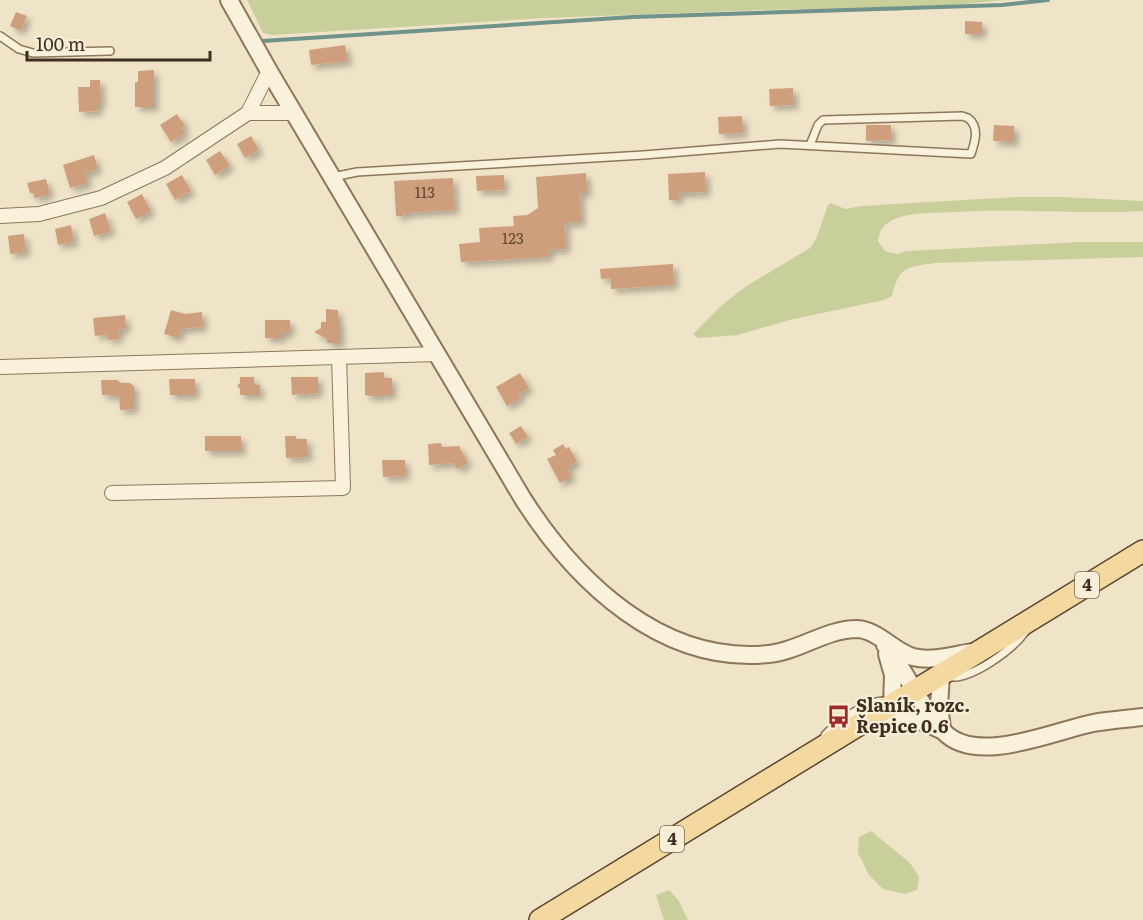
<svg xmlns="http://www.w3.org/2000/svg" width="1143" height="920" viewBox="0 0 1143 920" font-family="Literata,serif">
<defs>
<filter id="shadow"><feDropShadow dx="4.5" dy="4.5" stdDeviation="3" flood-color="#0004"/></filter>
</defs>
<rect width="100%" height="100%" fill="#f0e4c8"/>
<g fill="#c9cf9b">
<polygon points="247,0 1005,0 893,11 795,9 544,18 272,35 263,33"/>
<path d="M1016,197H1062L1143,201V211C1080,215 1018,208 955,212C938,213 917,212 900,217C887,221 879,228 878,241L885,251L897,254L906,251L1078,242H1143V257L935,263C907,267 899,266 892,296L884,300L789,320L738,335L698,338L693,334L722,305L745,287L810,248L816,239L828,205L831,203L845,209L861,206Z"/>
<polygon points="871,831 910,863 919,877 917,890 905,894 883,889 869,875 858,853 859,837"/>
<polygon points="669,890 679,901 688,920 664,920 656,895"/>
</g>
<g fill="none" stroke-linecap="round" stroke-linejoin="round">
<polyline stroke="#6f938a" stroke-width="4" points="263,41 633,17 1002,5 1048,0"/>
</g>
<g fill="#cf9f7d" filter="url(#shadow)">
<polygon points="16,12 27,16 21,31 10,26"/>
<polygon points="965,21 982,22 982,34 965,34"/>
<polygon points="345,45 348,61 311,65 309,50"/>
<polygon points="154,70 154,107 135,107 135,82 138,82 138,71"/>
<polygon points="90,80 100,80 101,103 98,103 98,111 79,112 78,87 90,87"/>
<polygon points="793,88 794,105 770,106 769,89"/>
<polygon points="177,114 185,126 182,128 185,133 171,142 160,125"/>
<polygon points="742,116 743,133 719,134 718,117"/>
<polygon points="866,125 891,125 891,140 866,141"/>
<polygon points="994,125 1014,126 1014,142 993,141"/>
<polygon points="251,136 259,150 245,158 237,144"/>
<polygon points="220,151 230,166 215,175 206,160"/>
<polygon points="94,155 98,169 85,173 88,183 70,188 63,165"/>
<polygon points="705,172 706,192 678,193 679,200 669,200 668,174"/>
<polygon points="586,173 587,193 580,193 581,222 565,223 566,249 549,250 549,257 461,262 459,244 480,242 479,228 514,226 513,216 527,215 538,208 536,177"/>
<polygon points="182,175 191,191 175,200 166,184"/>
<polygon points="504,175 504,190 477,191 476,176"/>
<polygon points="453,178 455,210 405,213 403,216 396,216 394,181"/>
<polygon points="46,179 50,194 35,198 33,193 30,193 27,183"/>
<polygon points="142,194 151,211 136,219 127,202"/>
<polygon points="105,213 111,231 94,236 89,219"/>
<polygon points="71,225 74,242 58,245 55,229"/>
<polygon points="24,234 26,252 10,254 8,236"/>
<polygon points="673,264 674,285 611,289 611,278 601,279 600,269"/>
<polygon points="326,309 338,310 338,322 340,322 340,343 327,343 327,339 314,332 321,328 321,322 326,322"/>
<polygon points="171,310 185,314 202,312 203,327 181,329 178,338 164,334"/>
<polygon points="125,315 126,329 118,330 119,339 108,340 108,334 95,336 93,318"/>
<polygon points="265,320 290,320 290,333 282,333 282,338 265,338"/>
<polygon points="384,372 384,378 392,378 392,395 379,395 377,397 365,395 365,373"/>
<polygon points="520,373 529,388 519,394 521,397 507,406 496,387"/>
<polygon points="240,377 254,377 254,385 260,385 260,395 240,395 240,389 237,386 240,383"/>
<polygon points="291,377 318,377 318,393 292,395"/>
<polygon points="169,379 195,379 195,395 170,395"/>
<polygon points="101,380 117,380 121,383 130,383 134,386 134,409 120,410 119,396 102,395"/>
<polygon points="521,426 528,437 516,444 509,433"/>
<rect x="205" y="436" width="36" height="15"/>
<polygon points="285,436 296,436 296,439 307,439 308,457 286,458"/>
<polygon points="441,443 442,447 459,446 468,463 457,469 453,463 429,465 428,444"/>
<polygon points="563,444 566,449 569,447 577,462 567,468 572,476 560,483 547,459 556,455 553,450"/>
<polygon points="382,460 405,460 405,476 383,477"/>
</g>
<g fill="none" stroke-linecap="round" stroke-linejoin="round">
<defs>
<g id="service">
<polyline points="0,36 19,49 33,53 110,51"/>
<path d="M333,177L357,172L644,155L780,144L971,154C975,142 980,127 968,118L962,116L823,120L818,125L810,145"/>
<path d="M950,677C972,679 1012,650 1025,632"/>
<path d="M825,735C837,722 866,701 884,701"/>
</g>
<g id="minor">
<polyline points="248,113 269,71"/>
<polyline points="0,216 39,214 101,198 165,168 248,113 294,113"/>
<polyline points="0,367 437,354"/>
<polyline points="112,493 343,488 339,357"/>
</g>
<g id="tertiary">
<path d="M229,0L269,71L523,499C576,582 662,665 769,654C799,651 826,629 857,629C878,630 893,651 913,657C932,662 954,655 972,652"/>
<path d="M885,645C907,672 920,707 944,732C977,766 1054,731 1093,723C1109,720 1126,719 1143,717"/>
<polyline points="887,654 893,675 892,705"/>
<polyline points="941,675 939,706 942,728"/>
<path d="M866,724C896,717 911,715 939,729"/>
</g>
<polyline id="primary" points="540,920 1143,551"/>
</defs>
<use href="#service" stroke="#8d765c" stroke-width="10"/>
<use href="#minor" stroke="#8d765c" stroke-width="16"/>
<use href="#tertiary" stroke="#8d765c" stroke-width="20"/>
<use href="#primary" stroke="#5b4430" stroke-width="24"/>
<use href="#service" stroke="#faf1dc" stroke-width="7"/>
<use href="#minor" stroke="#faf1dc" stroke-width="14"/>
<use href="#tertiary" stroke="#faf1dc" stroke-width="16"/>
<use href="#primary" stroke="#f3d9a0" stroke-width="21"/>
</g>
<defs>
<symbol id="bus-bare" viewBox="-9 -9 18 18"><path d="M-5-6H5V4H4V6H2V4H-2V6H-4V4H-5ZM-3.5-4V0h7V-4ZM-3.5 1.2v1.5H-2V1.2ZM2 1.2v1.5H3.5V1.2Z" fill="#9e2a2b" stroke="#f7eed8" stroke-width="2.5" paint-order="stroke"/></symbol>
</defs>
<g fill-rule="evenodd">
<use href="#bus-bare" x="822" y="700" width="33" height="33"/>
</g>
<g text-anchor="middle" stroke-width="4.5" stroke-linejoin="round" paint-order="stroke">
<g font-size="15" fill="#624a37">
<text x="425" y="198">113</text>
<text x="513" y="244">123</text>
</g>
<g fill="#f7eed8" stroke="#756857" stroke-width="1.5">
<rect x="1075" y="572" width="24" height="26" rx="4.5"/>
<rect x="660" y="826" width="24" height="26" rx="4.5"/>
</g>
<g font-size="16" font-weight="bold" fill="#3d2e20">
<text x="1087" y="591">4</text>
<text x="672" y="845">4</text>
</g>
<g font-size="18" font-weight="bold" fill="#3d2e20" stroke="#f7eed8" text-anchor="start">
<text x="856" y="712">Slaník, rozc.<tspan x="856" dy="21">Řepice 0.6</tspan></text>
</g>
</g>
<path d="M27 51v9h183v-9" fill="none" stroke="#3d2e20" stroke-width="3"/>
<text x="36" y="51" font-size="18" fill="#3d2e20" stroke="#f7eed8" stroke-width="4.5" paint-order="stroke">100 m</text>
</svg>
